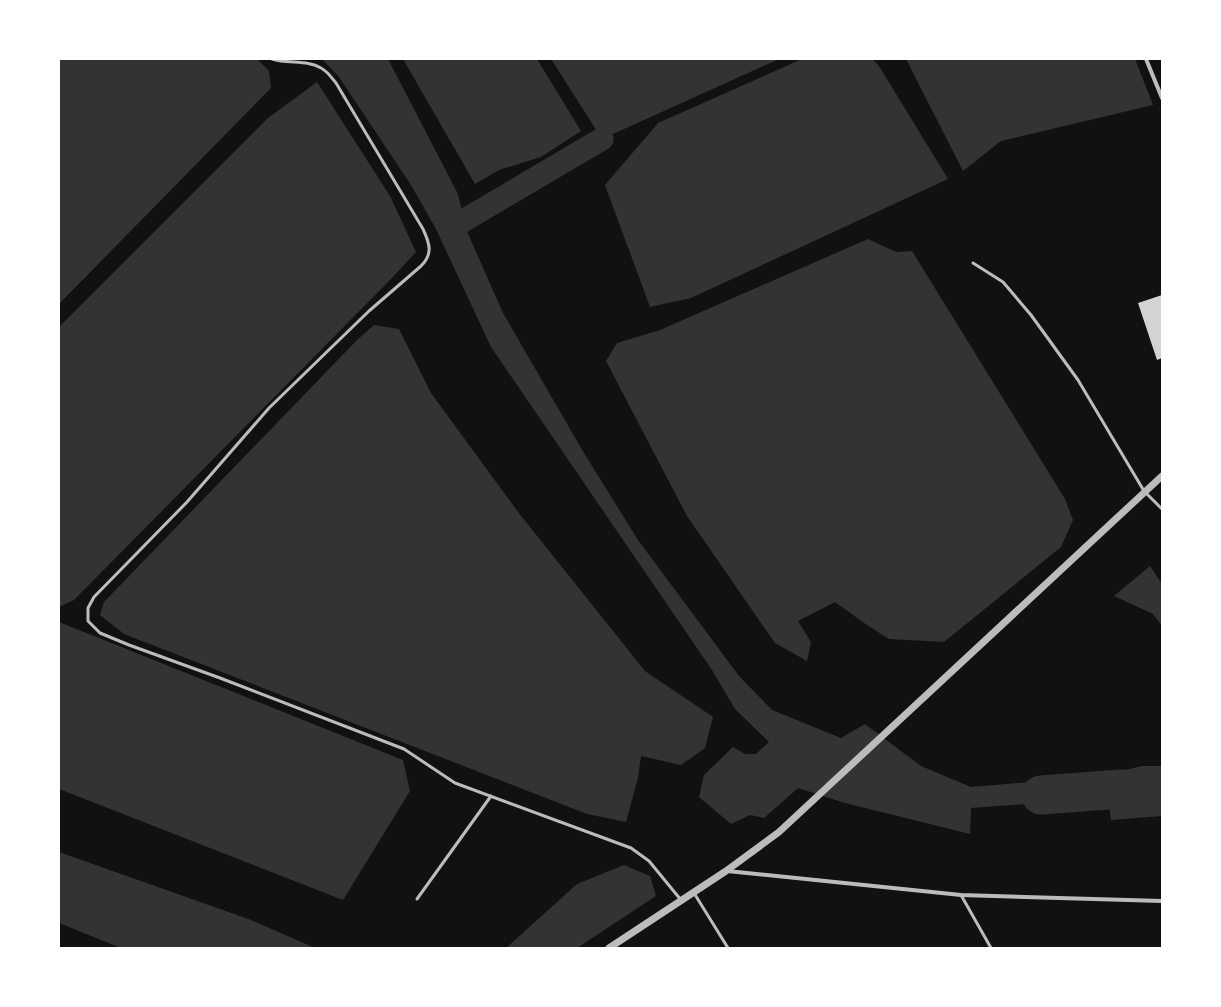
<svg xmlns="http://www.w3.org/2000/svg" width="1221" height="1007" viewBox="0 0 1221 1007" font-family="'DM Sans',sans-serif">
<rect width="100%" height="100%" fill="#111"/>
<g fill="#333">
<polygon points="59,59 257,59 269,71 271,88 59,304"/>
<polygon points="322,59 388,59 458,194 466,229 503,313 584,453 638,540 739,676 772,710 841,738 865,724 921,766 971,787 1092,777 1095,799 971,808 970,834 845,803 798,788 764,818 750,815 731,824 699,797 704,775 733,747 745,754 756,754 769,742 735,709 712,670 491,347 436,229 411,185 339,77"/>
<polygon points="403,59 537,59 581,131 541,157 499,170 475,184"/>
<polygon points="551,59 779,59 602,139"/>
<polygon points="802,59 872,59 879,66 948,179 691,298 650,307 605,185 658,123"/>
<polygon points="906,59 1135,59 1153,105 1001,141 963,171"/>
<polygon points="317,82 390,196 416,252 391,279 74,600 59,607 59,327 268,118"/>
<polygon points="868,239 896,252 912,251 1065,499 1073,520 1061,547 944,642 889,639 867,625 835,602 798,621 811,642 807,661 775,643 687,516 606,361 617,343 660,330"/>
<polygon points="374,325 399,329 431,393 518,512 645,671 713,717 705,748 681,765 641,756 638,778 626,822 587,814 124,634 100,615 104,602 357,340"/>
<polygon points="1150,566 1162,584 1162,626 1153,614 1114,596"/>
<polygon points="59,622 403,760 410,791 343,900 59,789"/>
<polygon points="1142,766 1162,766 1162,816 1111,820 1105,775"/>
<polygon points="59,852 251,920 315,948 121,948 59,923"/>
<polygon points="624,865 650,876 656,896 577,948 506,948 577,884"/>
</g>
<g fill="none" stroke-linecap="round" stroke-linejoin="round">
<polyline stroke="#333" stroke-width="23" points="451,228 602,139"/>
<polyline stroke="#333" stroke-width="39" points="1041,795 1121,789 1162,795"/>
</g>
<polygon fill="#d3d3d3" points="1162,295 1162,358 1157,360 1138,303"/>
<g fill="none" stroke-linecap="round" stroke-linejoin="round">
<g stroke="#bcbcbc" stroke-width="3">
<path d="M272,59C288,64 308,60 321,68C327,71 332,78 336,83L423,229C430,244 433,254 421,266L369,311L269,408L187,502L94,597L88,608V621L100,633L129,645L220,678L404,749L455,783L631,848L649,861L681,900"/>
<polyline points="973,263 1003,282 1031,315 1078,380 1144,491 1162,509"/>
<polyline points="694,893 728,948"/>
<polyline points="961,895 991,948"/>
<polyline points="417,899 491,796"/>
</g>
<g stroke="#bcbcbc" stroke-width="4">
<polyline points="1146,59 1162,98"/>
<polyline points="727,871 961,895 1162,901"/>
</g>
<polyline stroke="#bcbcbc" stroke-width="7" points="609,948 726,871 779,832 1162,476"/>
</g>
<rect width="1221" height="1007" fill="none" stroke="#ffffff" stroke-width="120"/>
</svg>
